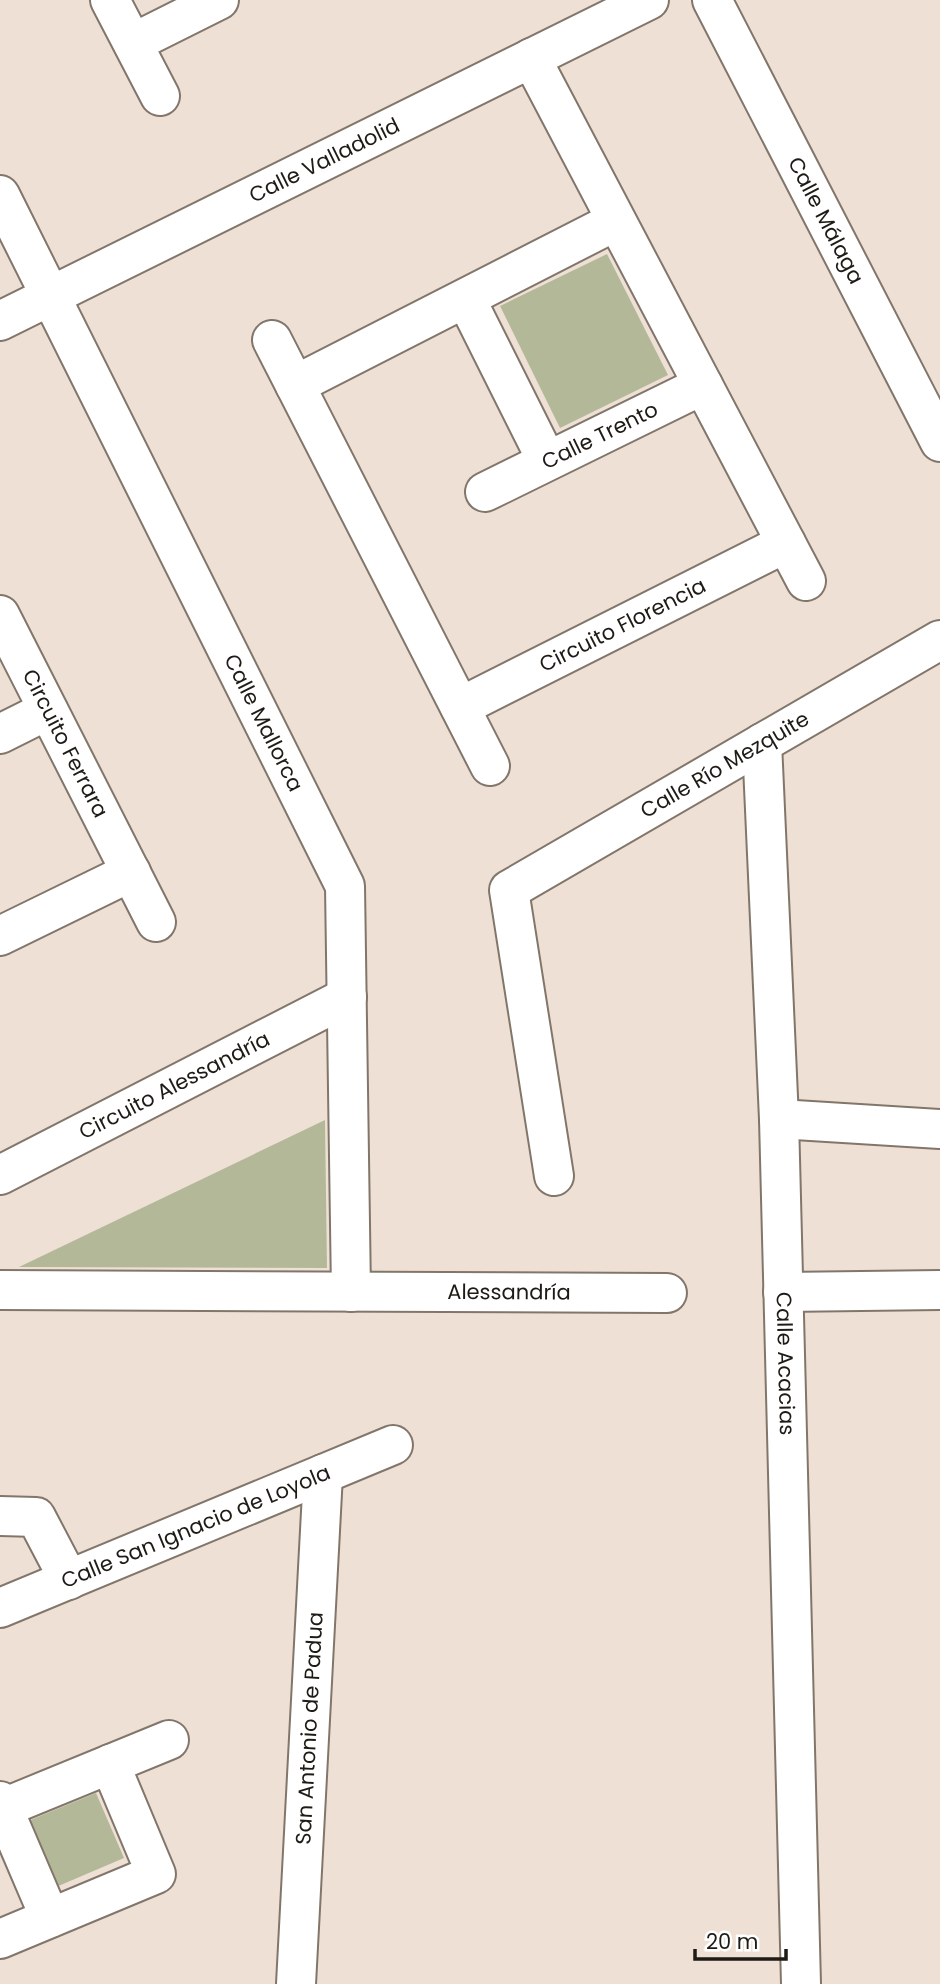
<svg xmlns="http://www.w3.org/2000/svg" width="940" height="1984" viewBox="0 0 940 1984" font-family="Poppins,sans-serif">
<rect width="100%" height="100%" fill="#eee0d4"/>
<g fill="#b3b998">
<polygon points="607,254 668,375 560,428 500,306"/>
<polygon points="325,1120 327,1268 19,1267"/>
<polygon points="96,1793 124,1858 56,1887 28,1821"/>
</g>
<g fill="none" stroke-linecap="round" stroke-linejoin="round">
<defs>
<g id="minor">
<polyline points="110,0 160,96"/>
<path id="s1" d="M712,0L940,442"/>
<polyline points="133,43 219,0"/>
<polyline points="531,58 806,581"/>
<path id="s2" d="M0,195L345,886L351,1292"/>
<polyline points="466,299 547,461"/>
<path id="s3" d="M0,321L649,0"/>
<polyline points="272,340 490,766"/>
<polyline points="295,385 616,221"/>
<path id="s4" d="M485,492L703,385"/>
<path id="s5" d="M0,615L156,922"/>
<path id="s6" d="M460,707L786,543"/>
<polyline points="0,734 48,710"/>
<path id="s7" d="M762,743L779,1119L801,1984"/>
<polyline points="0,936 131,872"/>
<polyline points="779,1119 940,1129"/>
<path id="s8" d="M0,1175L347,997"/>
<path id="s9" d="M554,1176L509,890L940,640"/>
<path id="s10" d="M0,1290L667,1293"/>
<polyline points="783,1292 940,1290"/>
<polyline points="0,1516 36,1517 69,1580"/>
<path id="s11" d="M0,1608L393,1445"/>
<polyline points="0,1801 50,1918"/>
<polyline points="3,1808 169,1740"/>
<polyline points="0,1939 156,1874 110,1764"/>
<path id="s12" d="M296,1984L323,1474"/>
</g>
</defs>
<use href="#minor" stroke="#82766b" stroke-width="42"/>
<use href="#minor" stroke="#fff" stroke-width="38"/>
</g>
<g text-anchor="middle" stroke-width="7" stroke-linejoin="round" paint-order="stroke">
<g font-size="21" fill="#1e1a15" stroke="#fff">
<text dy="7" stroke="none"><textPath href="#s3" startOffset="362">Calle Valladolid</textPath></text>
<text dy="7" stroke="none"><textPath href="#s1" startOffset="248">Calle Málaga</textPath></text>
<text dy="7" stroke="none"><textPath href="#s4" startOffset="128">Calle Trento</textPath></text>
<text dy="7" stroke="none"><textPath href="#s6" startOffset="182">Circuito Florencia</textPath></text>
<text dy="7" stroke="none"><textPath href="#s2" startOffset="590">Calle Mallorca</textPath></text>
<text dy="7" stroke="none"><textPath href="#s5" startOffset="144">Circuito Ferrara</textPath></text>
<text dy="7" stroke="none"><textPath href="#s9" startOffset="539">Calle Río Mezquite</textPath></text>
<text dy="7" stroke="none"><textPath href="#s8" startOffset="196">Circuito Alessandría</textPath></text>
<text dy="7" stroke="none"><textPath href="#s10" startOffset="509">Alessandría</textPath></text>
<text dy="7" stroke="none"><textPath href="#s7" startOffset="621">Calle Acacias</textPath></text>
<text dy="7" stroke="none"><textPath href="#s11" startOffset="212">Calle San Ignacio de Loyola</textPath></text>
<text dy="7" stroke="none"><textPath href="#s12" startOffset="256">San Antonio de Padua</textPath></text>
</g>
</g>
<path d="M695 1949v10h91v-10" fill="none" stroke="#1e1a15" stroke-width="3.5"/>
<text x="706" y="1949" font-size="21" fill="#1e1a15" stroke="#ffffff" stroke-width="5" paint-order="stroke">20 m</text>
</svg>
